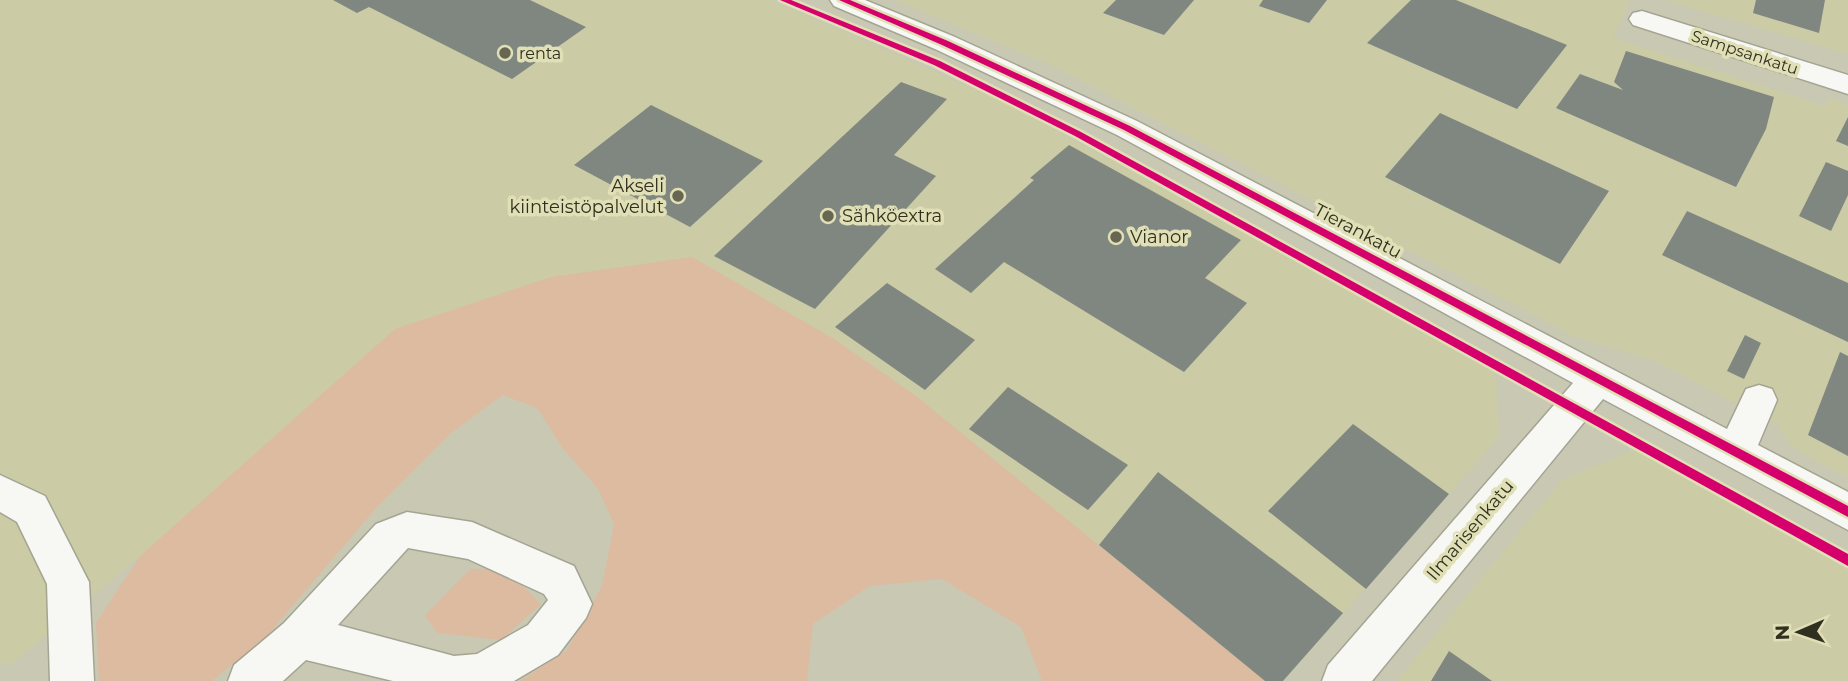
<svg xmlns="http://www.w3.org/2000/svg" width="1848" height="681" viewBox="0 0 1848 681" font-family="Montserrat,sans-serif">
<rect width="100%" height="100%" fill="#c9c9b3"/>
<g fill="#cbcba6">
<polygon points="0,0 770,0 1008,104 1495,371 1500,436 1283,681 1265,681 916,396 834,339 692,257 395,329 140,556 11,665 0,664"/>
<polygon points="895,0 1630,0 1613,38 1825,106 1829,98 1848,105 1848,478 1805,455 1789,443 1779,426 1655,361 1576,337 1055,67"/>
<polygon points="1665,0 1848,0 1848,54"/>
<polygon points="1636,449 1848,565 1848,681 1397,681 1562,480"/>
</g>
<g fill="#dcbba1">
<polygon points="692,257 834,339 916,396 1265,681 1042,681 1021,627 942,579 870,586 813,624 807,681 520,681 567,650 602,586 614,524 598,489 563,449 537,408 503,395 451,433 377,507 266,637 212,681 99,681 96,623 140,556 395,329 551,277"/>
<polygon points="470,569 506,569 541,604 501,640 437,633 425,615"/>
</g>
<g fill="#7f8780">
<polygon points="333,0 530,0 586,27 512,79 369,7 357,13"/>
<polygon points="1116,0 1194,0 1164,35 1103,13"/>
<polygon points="1263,0 1327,0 1309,23 1259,6"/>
<polygon points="1411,0 1456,0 1567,45 1517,109 1367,43"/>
<polygon points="1756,0 1825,0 1819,33 1753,13"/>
<polygon points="1626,51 1774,97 1766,129 1736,187 1556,108 1580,74 1623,90 1614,82"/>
<polygon points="901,82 947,99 894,155 936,176 815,309 714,256"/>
<polygon points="651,105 763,161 690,227 574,165"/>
<polygon points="1440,113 1609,191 1560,264 1385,177"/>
<polygon points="1848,117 1848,146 1836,141"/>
<polygon points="1069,145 1241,240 1205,278 1247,303 1184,372 1004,262 971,293 935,269 1034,180 1030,178"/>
<polygon points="1826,162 1848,171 1848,195 1831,231 1799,216"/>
<polygon points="1687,211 1848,283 1848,342 1662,255"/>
<polygon points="887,283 975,340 925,390 835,327"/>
<polygon points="1745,335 1761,343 1744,379 1727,371"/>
<polygon points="1840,352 1848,356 1848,456 1808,435"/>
<polygon points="1008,387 1128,465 1088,510 969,429"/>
<polygon points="1353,424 1449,494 1366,589 1268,511"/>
<polygon points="1158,472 1343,613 1283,681 1265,681 1099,545"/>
<polygon points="1449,651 1492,681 1431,681"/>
</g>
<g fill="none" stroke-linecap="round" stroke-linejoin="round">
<defs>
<g id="minor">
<polygon points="830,0 865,0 955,37 1137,121 1727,429 1746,389 1759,385 1772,389 1777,400 1758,445 1848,492 1848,530 1603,399 1372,681 1322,681 1328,665 1573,383 1117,135 935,49 834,6"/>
<polygon points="1642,11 1848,75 1848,94 1633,25 1629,19 1633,13"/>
<polygon points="0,475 45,496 89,582 94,681 50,681 47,584 17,522 0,512"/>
<path d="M407,512L472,522L574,566L592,604L586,618L558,655L514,681H393L306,660L283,681H228L234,665L284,623L376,524ZM408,548L468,559L544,594L548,600L528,625L477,654L454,656L338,625Z"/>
</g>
</defs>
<use href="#minor" stroke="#a4a493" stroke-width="3"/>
<use href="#minor" fill="#f7f7f4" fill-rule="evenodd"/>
<defs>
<g id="cycleway">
<polygon points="780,0 791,0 940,61 1081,132 1848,554 1848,566 1075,136 934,65"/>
<polygon points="839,0 850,0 948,41 1130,126 1848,506 1848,517 1124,130 942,45"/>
</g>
</defs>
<use href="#cycleway" stroke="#e0dfb6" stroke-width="5"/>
<use href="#cycleway" fill="#d6006c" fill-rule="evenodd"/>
</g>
<g fill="#666653" stroke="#e0dfb6" stroke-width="2.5">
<circle cx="505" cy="53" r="7"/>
<circle cx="678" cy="196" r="7"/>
<circle cx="828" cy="216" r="7"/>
<circle cx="1116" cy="237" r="7"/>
</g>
<g text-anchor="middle" stroke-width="7" stroke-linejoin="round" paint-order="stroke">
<g font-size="16" fill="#303020" stroke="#e0dfb6">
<text transform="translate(1745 52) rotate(18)" y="6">Sampsankatu</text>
</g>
<g font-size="16" fill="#303020" stroke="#e0dfb6" text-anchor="start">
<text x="519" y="59">renta</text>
</g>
<g font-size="18" fill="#303020" stroke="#e0dfb6" text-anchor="start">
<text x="664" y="192" text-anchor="end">Akseli<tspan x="664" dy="21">kiinteistöpalvelut</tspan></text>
<text x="842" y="222">Sähköextra</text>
<text x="1130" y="243">Vianor</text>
</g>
<g font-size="18" fill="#303020" stroke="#e0dfb6">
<text transform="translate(1358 231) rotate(28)" y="6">Tierankatu</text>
<text transform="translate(1470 530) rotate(-50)" y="6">Ilmarisenkatu</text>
</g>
</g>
<g transform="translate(1799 632) rotate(268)" stroke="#e0dfb6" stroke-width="5" paint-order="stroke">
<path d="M0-5L12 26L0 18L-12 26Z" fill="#303020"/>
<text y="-10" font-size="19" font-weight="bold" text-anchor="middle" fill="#303020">N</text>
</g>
</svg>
